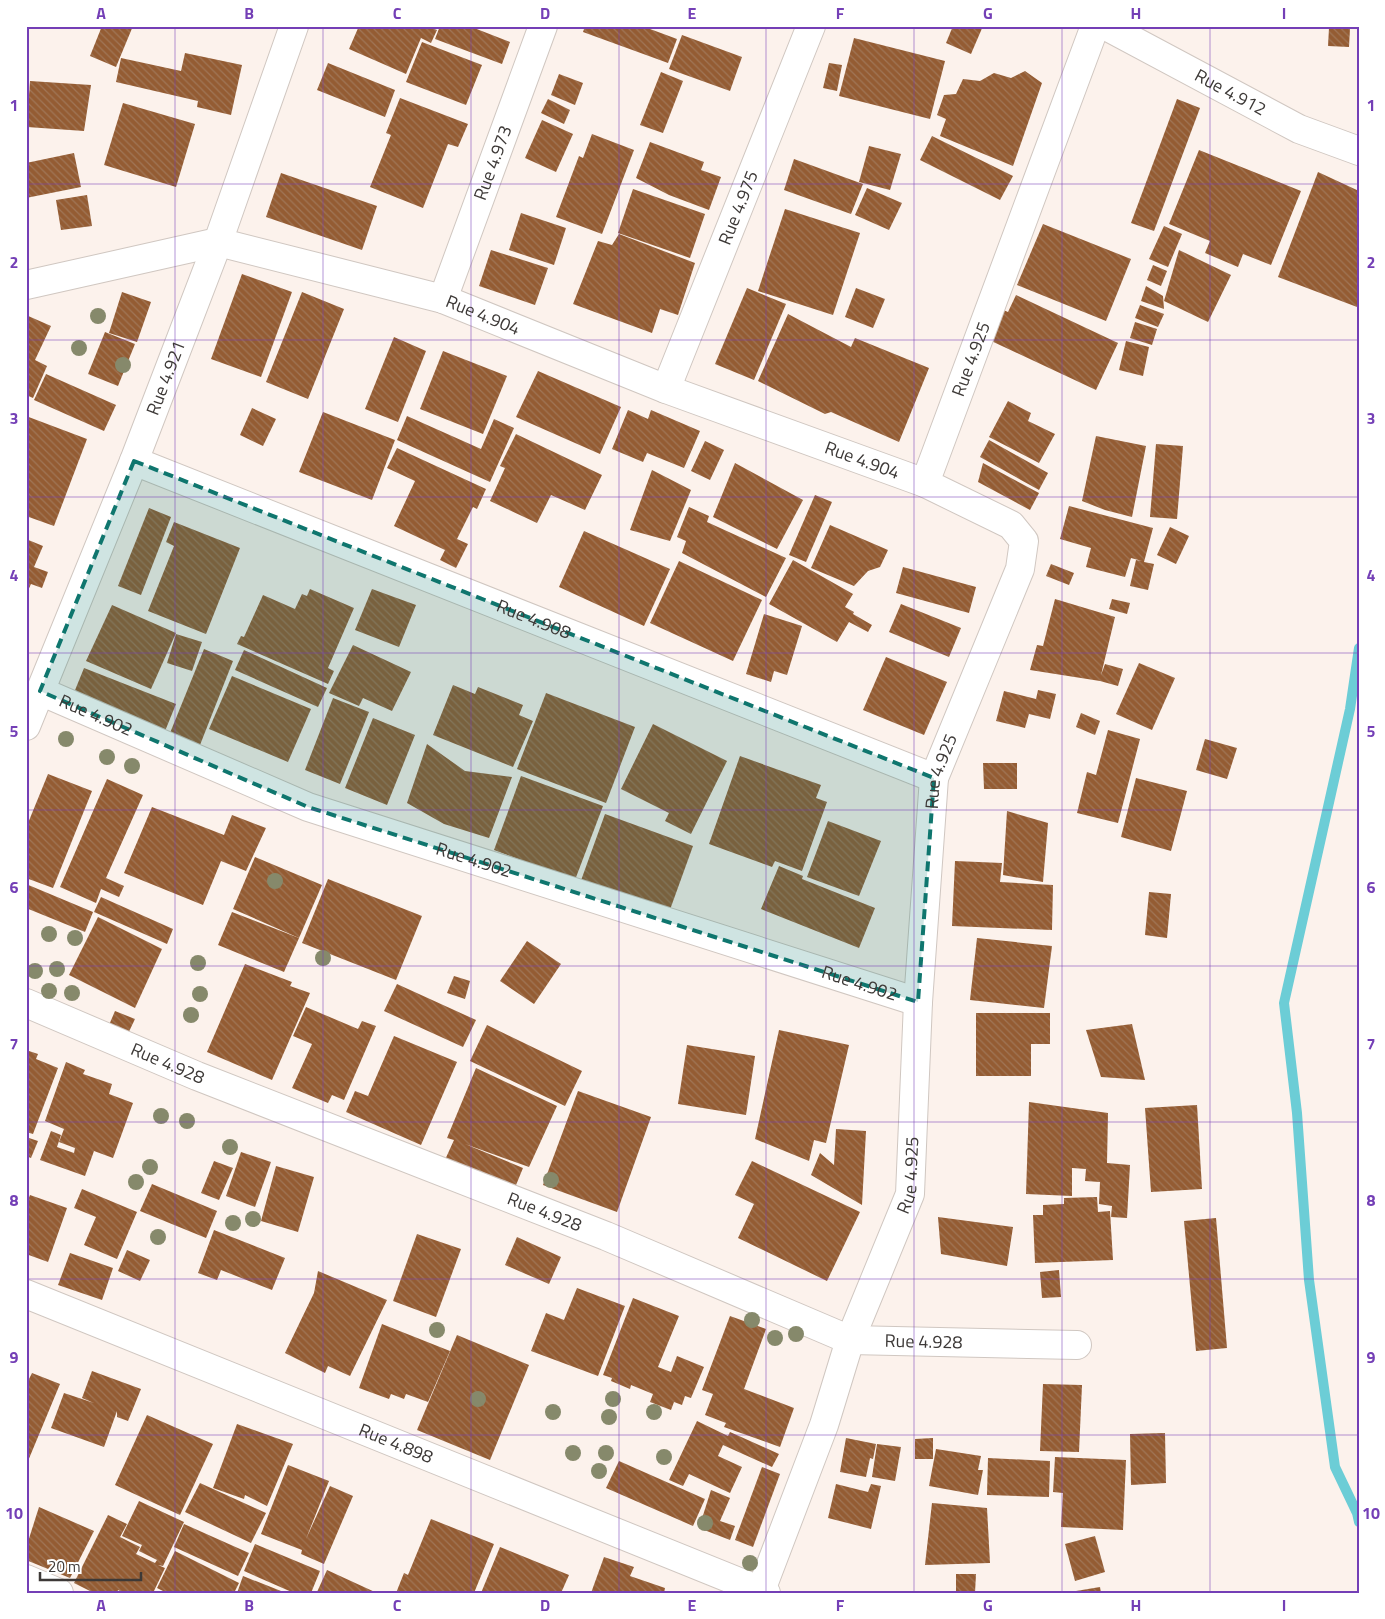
<svg xmlns="http://www.w3.org/2000/svg" width="1385" height="1619" viewBox="0 0 1385 1619" font-family="'Titillium Web',sans-serif">
<defs>
<pattern id="building-back-hatch" width="6" height="6" patternUnits="userSpaceOnUse" patternTransform="scale(1.25)"><rect width="6" height="6" fill="#945c33"/><path d="M-1 5l2 2M0 0l6 6M5-1l2 2" fill="none" stroke="#a07657"/></pattern>
</defs>
<rect width="100%" height="100%" fill="#fcf2ec"/>
<g fill="none" stroke-linecap="round" stroke-linejoin="round">
<polyline stroke="#6ccdd6" stroke-width="10" points="1359,648 1350,709 1284,1003 1297,1113 1309,1280 1335,1467 1357,1513 1359,1522"/>
</g>
<g fill="url(#building-back-hatch)">
<polygon points="102,26 133,26 116,67 90,56"/>
<polygon points="359,26 427,26 437,30 431,43 421,38 406,74 349,49"/>
<polygon points="440,26 469,26 510,42 502,64 435,39"/>
<polygon points="585,26 642,26 677,39 668,63 583,32"/>
<polygon points="953,26 983,26 971,54 946,43"/>
<polygon points="1329,28 1350,29 1349,47 1328,46"/>
<polygon points="682,35 742,57 730,91 669,69"/>
<polygon points="854,38 945,61 930,119 839,96"/>
<polygon points="422,42 482,65 466,105 406,82"/>
<polygon points="185,53 242,65 231,115 197,107 198,101 116,82 121,58 181,71"/>
<polygon points="328,63 395,90 385,117 317,90"/>
<polygon points="829,63 842,65 837,91 823,88"/>
<polygon points="1025,71 1042,83 1013,166 940,136 946,119 937,115 944,95 956,94 963,79 980,81 994,73 1011,78"/>
<polygon points="661,72 683,81 663,133 640,125"/>
<polygon points="559,74 583,83 575,105 551,95"/>
<polygon points="30,81 91,85 84,131 27,127"/>
<polygon points="400,98 468,124 458,147 448,144 423,208 370,187 391,135 386,133"/>
<polygon points="548,99 570,110 564,124 541,113"/>
<polygon points="1177,99 1200,108 1154,231 1131,223"/>
<polygon points="123,103 195,124 176,187 104,165"/>
<polygon points="542,120 573,134 556,172 525,158"/>
<polygon points="592,134 634,150 602,234 556,217 579,156 583,158"/>
<polygon points="932,136 1013,176 1000,200 920,160"/>
<polygon points="650,142 704,162 701,170 721,177 709,210 669,195 636,178"/>
<polygon points="869,146 901,154 890,190 859,182"/>
<polygon points="1199,150 1301,191 1271,265 1243,254 1238,267 1205,253 1210,241 1169,224"/>
<polygon points="74,153 81,187 26,198 26,163"/>
<polygon points="794,159 863,184 851,214 784,190"/>
<polygon points="1318,172 1359,191 1359,302 1357,307 1278,277"/>
<polygon points="281,173 377,206 362,250 266,217"/>
<polygon points="867,188 902,203 889,230 855,215"/>
<polygon points="633,189 705,214 690,258 618,233"/>
<polygon points="87,195 92,226 61,230 56,200"/>
<polygon points="785,209 860,233 833,315 758,291"/>
<polygon points="521,213 566,228 554,265 509,250"/>
<polygon points="1043,224 1131,259 1106,321 1017,285"/>
<polygon points="1164,226 1182,234 1168,267 1149,259"/>
<polygon points="619,234 695,263 678,315 660,309 652,333 573,304 598,241 612,245"/>
<polygon points="491,250 548,268 535,305 479,286"/>
<polygon points="1179,250 1231,275 1208,322 1164,301"/>
<polygon points="1153,265 1167,271 1161,286 1147,280"/>
<polygon points="242,274 292,292 261,377 211,359"/>
<polygon points="1146,286 1163,296 1164,309 1141,301"/>
<polygon points="747,288 786,304 754,380 715,364"/>
<polygon points="856,288 885,299 873,328 845,317"/>
<polygon points="122,292 151,302 137,342 109,333"/>
<polygon points="302,292 344,309 308,399 266,382"/>
<polygon points="1016,295 1118,343 1096,390 987,339 1001,309 1008,312"/>
<polygon points="1140,305 1164,314 1158,327 1135,318"/>
<polygon points="788,314 851,347 855,338 929,368 899,442 831,412 825,414 758,381"/>
<polygon points="26,315 51,326 35,360 47,366 33,398 26,395"/>
<polygon points="1135,322 1157,329 1152,345 1130,338"/>
<polygon points="105,332 135,344 118,386 88,374"/>
<polygon points="394,337 426,351 398,422 365,409"/>
<polygon points="1126,341 1149,347 1143,376 1119,370"/>
<polygon points="443,351 507,376 483,434 420,409"/>
<polygon points="538,371 621,407 600,454 516,417"/>
<polygon points="46,374 116,405 104,431 34,400"/>
<polygon points="1008,401 1031,413 1028,421 1055,434 1039,463 989,437"/>
<polygon points="252,408 276,419 263,446 240,435"/>
<polygon points="628,410 648,419 651,410 700,431 684,468 647,453 643,462 612,449"/>
<polygon points="323,412 395,440 372,500 299,472"/>
<polygon points="26,416 87,439 54,526 26,516"/>
<polygon points="407,416 481,449 494,419 514,428 490,482 397,440"/>
<polygon points="516,434 602,475 585,510 551,495 537,523 490,501 505,468 500,466"/>
<polygon points="1096,436 1146,446 1132,517 1105,510 1082,501"/>
<polygon points="989,440 1048,473 1039,490 980,457"/>
<polygon points="705,441 724,450 710,480 691,471"/>
<polygon points="1156,444 1183,446 1177,519 1150,517"/>
<polygon points="397,448 486,489 477,509 473,507 457,539 468,544 456,568 440,560 445,550 394,526 415,481 387,468"/>
<polygon points="735,463 803,500 777,549 713,517"/>
<polygon points="983,463 1039,493 1030,510 978,482"/>
<polygon points="652,470 691,490 670,541 630,530"/>
<polygon points="815,495 832,502 806,562 789,555"/>
<polygon points="1069,506 1153,528 1144,562 1154,564 1148,590 1130,586 1136,560 1142,561 1131,558 1125,577 1086,567 1091,548 1060,539"/>
<polygon points="689,507 709,516 707,522 786,558 766,597 682,553 686,541 677,537"/>
<polygon points="149,508 171,517 141,595 118,586"/>
<polygon points="174,522 240,548 206,634 148,611 174,546 166,542"/>
<polygon points="830,525 888,550 880,567 868,571 854,586 811,568"/>
<polygon points="1170,527 1189,536 1176,564 1157,555"/>
<polygon points="584,531 670,569 644,626 559,587"/>
<polygon points="26,539 43,546 34,567 48,572 42,588 31,584 26,595"/>
<polygon points="793,560 853,594 845,607 854,612 853,614 872,625 868,632 849,622 837,642 769,604"/>
<polygon points="679,561 762,600 733,661 650,623"/>
<polygon points="1051,564 1074,573 1069,585 1046,576"/>
<polygon points="903,567 976,587 969,613 896,593"/>
<polygon points="310,589 354,608 328,668 334,671 328,684 237,644 241,636 244,637 263,595 295,609 302,594 307,596"/>
<polygon points="372,589 416,605 399,647 355,630"/>
<polygon points="1055,599 1115,617 1101,675 1105,664 1123,669 1118,686 1100,681 1030,670 1037,645 1043,646"/>
<polygon points="1112,599 1130,603 1127,614 1109,609"/>
<polygon points="901,604 961,628 949,657 889,632"/>
<polygon points="112,605 176,633 151,689 86,661"/>
<polygon points="764,614 802,626 787,675 774,671 771,682 746,674"/>
<polygon points="176,634 202,642 192,671 167,663"/>
<polygon points="353,645 411,672 392,711 363,698 359,706 329,693"/>
<polygon points="204,649 233,661 200,745 170,733"/>
<polygon points="244,650 327,688 318,707 235,670"/>
<polygon points="886,657 947,682 924,735 863,710"/>
<polygon points="1139,663 1175,678 1152,730 1116,714"/>
<polygon points="84,668 176,704 163,736 71,700"/>
<polygon points="232,676 311,709 288,762 209,729"/>
<polygon points="453,685 475,694 478,687 523,705 519,715 533,721 513,767 433,735"/>
<polygon points="1038,690 1056,694 1050,719 1029,714 1025,728 996,721 1004,691 1036,699"/>
<polygon points="546,693 635,727 606,803 517,769"/>
<polygon points="333,698 369,712 340,784 305,770"/>
<polygon points="1081,713 1100,721 1095,735 1076,727"/>
<polygon points="373,718 415,735 387,805 345,788"/>
<polygon points="653,724 727,761 691,834 665,821 669,813 621,789"/>
<polygon points="1108,730 1140,739 1118,823 1077,813 1087,772 1096,775"/>
<polygon points="1205,739 1237,748 1227,779 1196,770"/>
<polygon points="427,744 465,771 512,777 489,838 444,824 407,803"/>
<polygon points="740,756 821,785 816,798 827,802 802,871 775,861 772,867 709,844"/>
<polygon points="983,763 1017,763 1017,789 984,789"/>
<polygon points="48,774 92,791 53,888 26,878 26,828"/>
<polygon points="521,776 603,806 575,880 494,850"/>
<polygon points="1136,778 1187,791 1171,851 1121,837"/>
<polygon points="107,779 143,795 106,878 124,886 119,897 101,889 96,903 60,887"/>
<polygon points="152,807 224,835 232,815 266,828 246,871 221,861 203,905 124,873"/>
<polygon points="1007,811 1048,823 1043,882 1003,875"/>
<polygon points="605,814 693,846 667,918 579,886"/>
<polygon points="828,821 881,841 859,896 807,877"/>
<polygon points="255,857 322,885 299,938 233,909"/>
<polygon points="955,861 1002,863 1000,882 1053,885 1052,930 952,926"/>
<polygon points="779,866 803,876 802,879 875,908 859,948 761,909"/>
<polygon points="328,879 422,916 396,980 302,943"/>
<polygon points="26,884 93,912 85,932 26,908"/>
<polygon points="1149,892 1171,894 1167,938 1145,935"/>
<polygon points="101,897 173,929 167,944 94,912"/>
<polygon points="232,912 299,938 284,972 218,945"/>
<polygon points="98,917 162,949 135,1008 69,975"/>
<polygon points="977,938 1052,946 1044,1008 970,1000"/>
<polygon points="527,941 561,964 534,1004 500,981"/>
<polygon points="245,964 292,982 290,986 310,993 272,1080 207,1052"/>
<polygon points="454,976 470,981 465,999 447,993"/>
<polygon points="397,984 476,1020 463,1047 384,1011"/>
<polygon points="306,1007 358,1029 362,1021 376,1026 344,1100 332,1095 328,1103 292,1088 312,1044 293,1036"/>
<polygon points="115,1011 135,1019 125,1040 106,1032"/>
<polygon points="976,1013 1050,1013 1050,1044 1031,1044 1031,1076 976,1076"/>
<polygon points="1132,1024 1145,1080 1101,1077 1086,1030"/>
<polygon points="487,1025 582,1071 565,1106 470,1061"/>
<polygon points="779,1030 849,1045 826,1143 814,1140 809,1161 755,1139"/>
<polygon points="394,1036 457,1062 421,1145 346,1112 355,1091 368,1096"/>
<polygon points="687,1045 755,1056 746,1115 678,1104"/>
<polygon points="26,1050 38,1054 36,1059 58,1068 33,1134 26,1132"/>
<polygon points="66,1062 85,1070 83,1074 112,1084 109,1094 133,1103 113,1158 94,1151 85,1176 40,1160 51,1131 61,1135 57,1147 74,1153 75,1148 59,1142 64,1129 45,1121"/>
<polygon points="476,1068 557,1106 529,1167 465,1144 523,1168 514,1190 444,1162 454,1140 447,1138"/>
<polygon points="578,1091 651,1117 617,1212 543,1185"/>
<polygon points="1029,1102 1108,1113 1107,1163 1130,1165 1127,1218 1111,1217 1112,1206 1099,1204 1100,1182 1085,1181 1086,1169 1072,1168 1072,1196 1026,1194"/>
<polygon points="1197,1105 1202,1189 1151,1192 1145,1108"/>
<polygon points="836,1129 866,1131 862,1205 811,1175 820,1153 834,1165"/>
<polygon points="26,1137 38,1141 31,1158 26,1156"/>
<polygon points="241,1152 271,1162 255,1207 226,1196"/>
<polygon points="214,1161 233,1168 219,1200 201,1193"/>
<polygon points="752,1161 860,1212 827,1281 738,1238 754,1204 735,1195"/>
<polygon points="276,1166 314,1177 298,1232 261,1221"/>
<polygon points="152,1184 217,1211 206,1238 140,1211"/>
<polygon points="82,1189 137,1212 117,1259 84,1245 96,1217 74,1208"/>
<polygon points="30,1195 67,1208 48,1262 26,1254 26,1206"/>
<polygon points="1097,1197 1098,1212 1110,1211 1113,1260 1035,1263 1033,1215 1043,1215 1043,1205 1064,1204 1064,1198"/>
<polygon points="938,1217 1013,1227 1007,1266 941,1254"/>
<polygon points="1216,1218 1227,1348 1196,1351 1184,1221"/>
<polygon points="214,1230 285,1258 272,1290 221,1270 217,1280 198,1273"/>
<polygon points="417,1234 461,1249 436,1317 393,1301"/>
<polygon points="517,1237 561,1257 549,1284 505,1265"/>
<polygon points="127,1250 150,1260 140,1281 118,1271"/>
<polygon points="70,1253 113,1268 102,1300 58,1285"/>
<polygon points="1059,1270 1061,1297 1042,1298 1040,1272"/>
<polygon points="318,1271 387,1300 350,1376 328,1366 325,1373 285,1353 314,1293"/>
<polygon points="577,1288 625,1306 598,1376 531,1351 546,1313 564,1320"/>
<polygon points="633,1298 679,1316 658,1367 671,1372 677,1356 704,1367 691,1398 685,1396 682,1405 674,1402 671,1410 650,1402 653,1394 631,1385 630,1389 611,1381 612,1378 603,1375"/>
<polygon points="730,1316 766,1329 744,1389 794,1408 780,1447 724,1427 726,1423 705,1415 713,1394 702,1390"/>
<polygon points="382,1324 450,1351 428,1402 406,1394 404,1399 391,1394 389,1399 359,1388"/>
<polygon points="457,1335 529,1365 490,1460 417,1430"/>
<polygon points="92,1371 141,1389 128,1421 117,1417 117,1411 104,1447 51,1428 64,1393 94,1403 82,1398"/>
<polygon points="32,1373 60,1384 28,1461 26,1461 26,1378 29,1379"/>
<polygon points="1043,1384 1082,1385 1079,1452 1040,1451"/>
<polygon points="147,1415 213,1444 180,1515 115,1485"/>
<polygon points="697,1421 728,1436 730,1432 779,1454 772,1467 723,1445 718,1456 742,1467 730,1493 689,1474 683,1486 669,1480"/>
<polygon points="237,1424 293,1444 267,1506 245,1495 244,1499 213,1488"/>
<polygon points="1165,1433 1166,1483 1131,1485 1130,1434"/>
<polygon points="846,1438 876,1444 873,1459 870,1458 866,1477 840,1472"/>
<polygon points="933,1438 933,1459 915,1459 915,1439"/>
<polygon points="877,1444 901,1447 895,1481 872,1477"/>
<polygon points="936,1449 981,1456 978,1470 983,1470 978,1495 929,1486"/>
<polygon points="1055,1457 1126,1460 1123,1530 1061,1527 1063,1493 1053,1492"/>
<polygon points="988,1458 1050,1461 1049,1497 987,1495"/>
<polygon points="619,1461 705,1499 693,1526 606,1488"/>
<polygon points="288,1465 329,1481 306,1539 330,1486 353,1496 324,1564 301,1554 302,1550 261,1534"/>
<polygon points="762,1467 780,1474 753,1547 735,1540"/>
<polygon points="200,1483 266,1513 251,1543 185,1512"/>
<polygon points="836,1484 868,1492 871,1484 881,1486 871,1529 828,1518"/>
<polygon points="711,1490 730,1498 720,1521 735,1526 730,1540 699,1528"/>
<polygon points="139,1501 184,1522 163,1566 158,1565 165,1568 153,1593 124,1593 118,1590 117,1593 94,1593 74,1583 108,1515 127,1524 120,1537 140,1547 136,1554 155,1563 157,1560 139,1551 142,1545 122,1536"/>
<polygon points="932,1503 987,1508 990,1563 925,1565"/>
<polygon points="39,1507 94,1531 70,1578 26,1560 26,1548"/>
<polygon points="431,1519 494,1544 474,1593 396,1593 404,1573 408,1575"/>
<polygon points="184,1524 249,1553 238,1576 174,1547"/>
<polygon points="1095,1536 1105,1572 1075,1581 1065,1544"/>
<polygon points="255,1544 320,1571 311,1593 294,1593 244,1571"/>
<polygon points="500,1547 569,1575 561,1593 481,1593"/>
<polygon points="175,1551 239,1583 234,1593 167,1593 157,1588"/>
<polygon points="604,1557 634,1567 630,1576 665,1588 664,1593 591,1593"/>
<polygon points="327,1570 377,1593 320,1593 317,1592"/>
<polygon points="956,1574 976,1574 975,1593 956,1593"/>
<polygon points="243,1576 286,1593 237,1593"/>
<polygon points="1100,1587 1101,1593 1071,1593 1070,1592"/>
</g>
<g fill="none" stroke-linecap="round" stroke-linejoin="round">
<defs>
<g id="street">
<path id="s1" d="M1106,26L1299,129L1359,151"/>
<path id="s2" d="M26,285L218,242L443,299L666,389L925,483"/>
<path id="s3" d="M443,299L543,26"/>
<path id="s4" d="M666,389L811,26"/>
<path id="s5" d="M134,461L934,778"/>
<path id="s6" d="M40,691L308,807L918,1002"/>
<path id="s7" d="M26,726L134,461L218,242L294,26"/>
<path id="s8" d="M26,1003L197,1076L606,1236L850,1340L1077,1345"/>
<path id="s9" d="M26,1294L766,1593"/>
<polyline points="26,1579 59,1593"/>
<path id="s10" d="M760,1593L824,1425L850,1340L910,1194L918,1002L934,778L1020,569L1024,541L1011,525L925,483L1095,26"/>
</g>
</defs>
<use href="#street" stroke="#d0c7c1" stroke-width="30"/>
<use href="#street" stroke="#fff" stroke-width="28"/>
</g>
<g fill="#86896b">
<circle cx="98" cy="316" r="8"/>
<circle cx="79" cy="348" r="8"/>
<circle cx="123" cy="365" r="8"/>
<circle cx="66" cy="739" r="8"/>
<circle cx="107" cy="757" r="8"/>
<circle cx="132" cy="766" r="8"/>
<circle cx="275" cy="881" r="8"/>
<circle cx="49" cy="934" r="8"/>
<circle cx="75" cy="938" r="8"/>
<circle cx="323" cy="958" r="8"/>
<circle cx="198" cy="963" r="8"/>
<circle cx="57" cy="969" r="8"/>
<circle cx="35" cy="971" r="8"/>
<circle cx="49" cy="991" r="8"/>
<circle cx="72" cy="993" r="8"/>
<circle cx="200" cy="994" r="8"/>
<circle cx="191" cy="1015" r="8"/>
<circle cx="161" cy="1116" r="8"/>
<circle cx="187" cy="1121" r="8"/>
<circle cx="230" cy="1147" r="8"/>
<circle cx="150" cy="1167" r="8"/>
<circle cx="551" cy="1180" r="8"/>
<circle cx="136" cy="1182" r="8"/>
<circle cx="253" cy="1219" r="8"/>
<circle cx="233" cy="1223" r="8"/>
<circle cx="158" cy="1237" r="8"/>
<circle cx="752" cy="1320" r="8"/>
<circle cx="437" cy="1330" r="8"/>
<circle cx="796" cy="1334" r="8"/>
<circle cx="775" cy="1338" r="8"/>
<circle cx="478" cy="1399" r="8"/>
<circle cx="613" cy="1399" r="8"/>
<circle cx="553" cy="1412" r="8"/>
<circle cx="654" cy="1412" r="8"/>
<circle cx="609" cy="1417" r="8"/>
<circle cx="573" cy="1453" r="8"/>
<circle cx="606" cy="1453" r="8"/>
<circle cx="664" cy="1457" r="8"/>
<circle cx="599" cy="1471" r="8"/>
<circle cx="705" cy="1523" r="8"/>
<circle cx="750" cy="1563" r="8"/>
</g>
<path fill="#0f766e" fill-opacity="0.2" stroke="#0f766e" stroke-width="4" stroke-dasharray="10 6" stroke-linejoin="round" d="M134,461L934,778L918,1002L308,807L40,691Z"/>
<path fill="none" stroke="#743fb6" stroke-width="1" stroke-opacity="0.55" d="M175,26V1593M323,26V1593M471,26V1593M619,26V1593M766,26V1593M914,26V1593M1062,26V1593M1210,26V1593M26,184H1359M26,340H1359M26,497H1359M26,653H1359M26,810H1359M26,966H1359M26,1122H1359M26,1279H1359M26,1435H1359"/>
<g text-anchor="middle" stroke-width="5" stroke-linejoin="round" paint-order="stroke">
<g font-size="18" fill="#3d3937" stroke="#fff">
<text dy="6" stroke="none"><textPath href="#s1" startOffset="141">Rue 4.912</textPath></text>
<text dy="6" stroke="none"><textPath href="#s3" startOffset="145">Rue 4.973</textPath></text>
<text dy="6" stroke="none"><textPath href="#s4" startOffset="195">Rue 4.975</textPath></text>
<text dy="6" stroke="none"><textPath href="#s2" startOffset="472">Rue 4.904</textPath></text>
<text dy="6" stroke="none"><textPath href="#s10" startOffset="1346">Rue 4.925</textPath></text>
<text dy="6" stroke="none"><textPath href="#s7" startOffset="375">Rue 4.921</textPath></text>
<text dy="6" stroke="none"><textPath href="#s2" startOffset="878">Rue 4.904</textPath></text>
<text dy="6" stroke="none"><textPath href="#s5" startOffset="430">Rue 4.908</textPath></text>
<text dy="6" stroke="none"><textPath href="#s6" startOffset="61">Rue 4.902</textPath></text>
<text dy="6" stroke="none"><textPath href="#s10" startOffset="851">Rue 4.925</textPath></text>
<text dy="6" stroke="none"><textPath href="#s6" startOffset="466">Rue 4.902</textPath></text>
<text dy="6" stroke="none"><textPath href="#s6" startOffset="871">Rue 4.902</textPath></text>
<text dy="6" stroke="none"><textPath href="#s8" startOffset="154">Rue 4.928</textPath></text>
<text dy="6" stroke="none"><textPath href="#s10" startOffset="445">Rue 4.925</textPath></text>
<text dy="6" stroke="none"><textPath href="#s8" startOffset="559">Rue 4.928</textPath></text>
<text dy="6" stroke="none"><textPath href="#s8" startOffset="964">Rue 4.928</textPath></text>
<text dy="6" stroke="none"><textPath href="#s9" startOffset="399">Rue 4.898</textPath></text>
</g>
</g>
<rect width="1385" height="1619" fill="none" stroke="#ffffff" stroke-width="55"/>
<path d="M40 1572v8h101v-8" fill="none" stroke="#3d3937" stroke-width="2.5"/>
<text x="48" y="1572" font-size="15" fill="#3d3937" stroke="#ffffff" stroke-width="4" paint-order="stroke">20 m</text>
<rect x="28" y="28" width="1330" height="1564" fill="none" stroke="#743fb6" stroke-width="2"/>
<g font-size="16" text-anchor="middle" font-weight="bold" fill="#743fb6">
<text x="101" y="19">A</text>
<text x="249" y="19">B</text>
<text x="397" y="19">C</text>
<text x="545" y="19">D</text>
<text x="692" y="19">E</text>
<text x="840" y="19">F</text>
<text x="988" y="19">G</text>
<text x="1136" y="19">H</text>
<text x="1284" y="19">I</text>
<text x="14" y="111">1</text>
<text x="1371" y="111">1</text>
<text x="14" y="268">2</text>
<text x="1371" y="268">2</text>
<text x="14" y="424">3</text>
<text x="1371" y="424">3</text>
<text x="14" y="581">4</text>
<text x="1371" y="581">4</text>
<text x="14" y="737">5</text>
<text x="1371" y="737">5</text>
<text x="14" y="893">6</text>
<text x="1371" y="893">6</text>
<text x="14" y="1050">7</text>
<text x="1371" y="1050">7</text>
<text x="14" y="1206">8</text>
<text x="1371" y="1206">8</text>
<text x="14" y="1363">9</text>
<text x="1371" y="1363">9</text>
<text x="14" y="1519">10</text>
<text x="1371" y="1519">10</text>
<text x="101" y="1611">A</text>
<text x="249" y="1611">B</text>
<text x="397" y="1611">C</text>
<text x="545" y="1611">D</text>
<text x="692" y="1611">E</text>
<text x="840" y="1611">F</text>
<text x="988" y="1611">G</text>
<text x="1136" y="1611">H</text>
<text x="1284" y="1611">I</text>
</g>
</svg>
